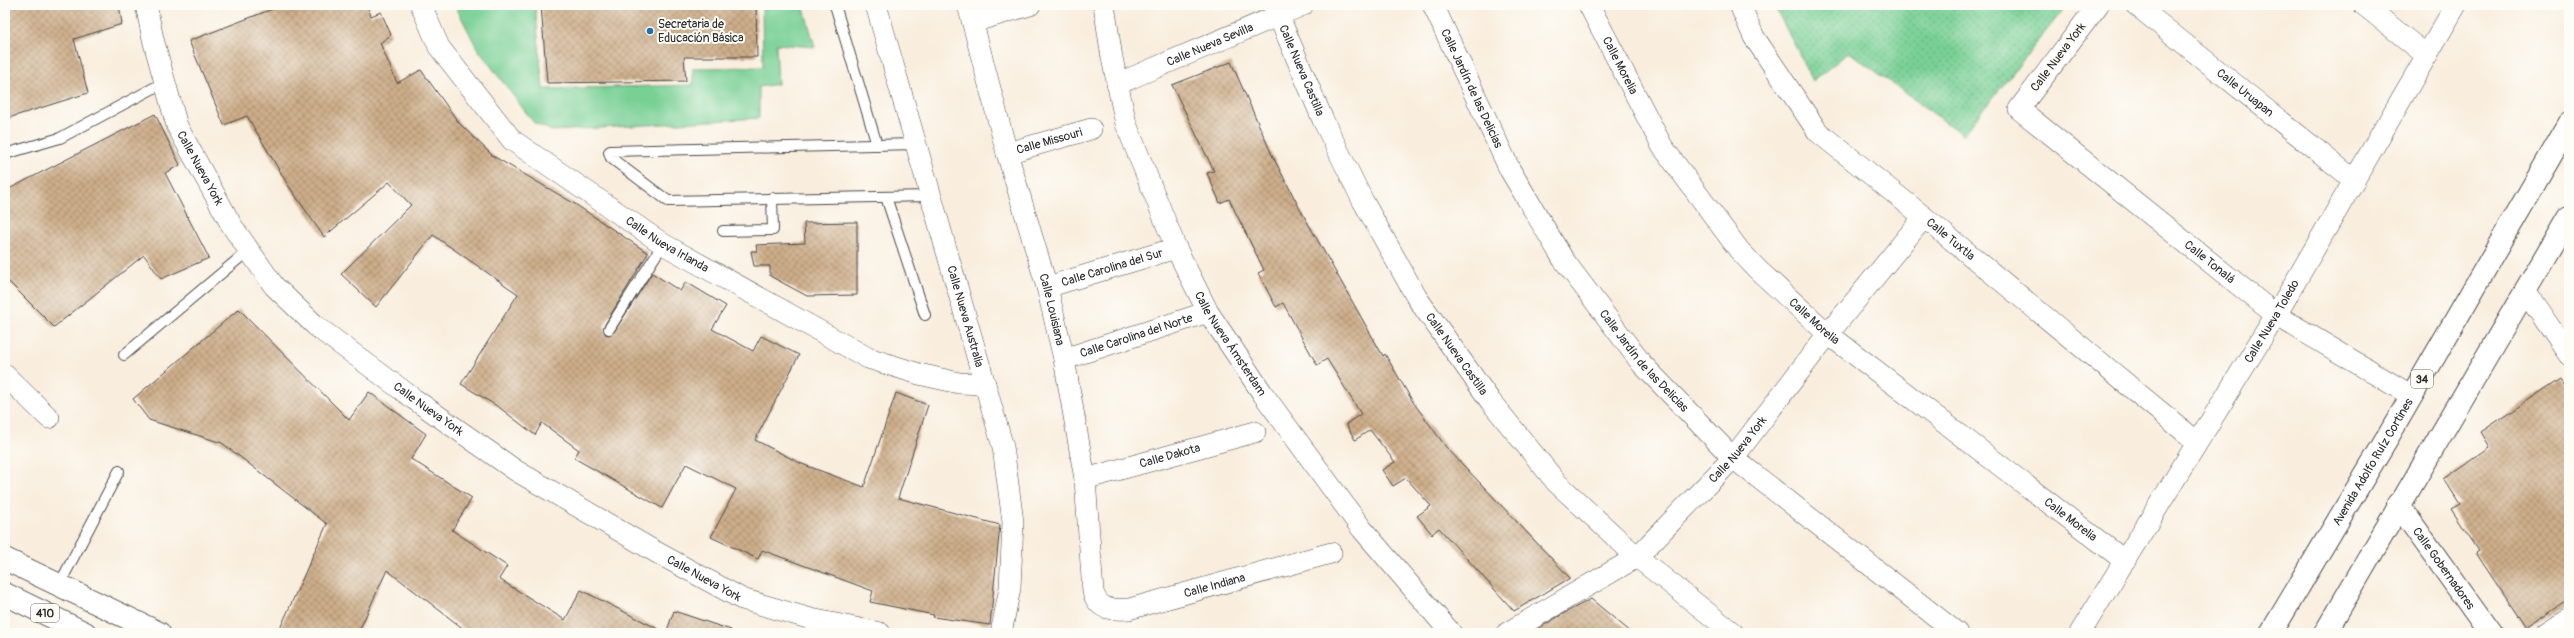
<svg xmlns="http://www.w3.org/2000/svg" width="2574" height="638" viewBox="0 0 2574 638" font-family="Pangolin,sans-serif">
<defs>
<pattern id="park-dots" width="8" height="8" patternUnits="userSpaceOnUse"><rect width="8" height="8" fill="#79d095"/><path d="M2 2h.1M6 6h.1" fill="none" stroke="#63a97a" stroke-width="1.8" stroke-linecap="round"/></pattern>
<pattern id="building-cross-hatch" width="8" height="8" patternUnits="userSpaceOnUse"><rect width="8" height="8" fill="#ceae8a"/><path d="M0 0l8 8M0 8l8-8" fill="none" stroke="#a78e71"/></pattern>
</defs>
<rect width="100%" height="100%" fill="#fdfcf7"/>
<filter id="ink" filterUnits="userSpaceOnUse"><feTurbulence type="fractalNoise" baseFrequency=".025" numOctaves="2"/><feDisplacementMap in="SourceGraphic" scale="8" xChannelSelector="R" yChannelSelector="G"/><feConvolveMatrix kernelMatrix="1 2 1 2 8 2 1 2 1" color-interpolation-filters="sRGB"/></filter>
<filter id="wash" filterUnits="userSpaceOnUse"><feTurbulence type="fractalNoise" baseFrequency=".012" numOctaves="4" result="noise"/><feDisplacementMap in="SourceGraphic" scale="16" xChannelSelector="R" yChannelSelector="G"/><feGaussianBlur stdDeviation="0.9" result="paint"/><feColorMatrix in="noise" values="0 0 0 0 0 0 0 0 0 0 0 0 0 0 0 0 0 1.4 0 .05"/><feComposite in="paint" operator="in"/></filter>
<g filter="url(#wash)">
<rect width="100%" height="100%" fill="#f9eede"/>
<polygon fill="#79d095" stroke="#527e60" points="455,5 535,5 543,89 693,85 693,68 763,67 762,5 803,5 815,47 776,44 778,84 759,87 759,118 552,131 534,123 477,48"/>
<polygon fill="url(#park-dots)" stroke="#527e60" points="1774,5 2067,5 1963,135 1849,52 1813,81"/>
<g id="blocks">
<g fill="url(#building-cross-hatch)">
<polygon points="5,5 119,5 122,24 74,39 88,93 5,119"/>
<polygon points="283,5 367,5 371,16 381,12 391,35 380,43 397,83 421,70 459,123 493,156 575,204 648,253 604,326 605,334 609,335 614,332 652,273 680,291 686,282 726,306 712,329 753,351 761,336 799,355 755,440 802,464 864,487 896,393 928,405 898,498 1000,525 990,625 933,617 934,615 870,602 873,591 762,550 758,559 711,537 736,489 686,464 662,508 574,458 579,450 542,423 535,435 500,408 461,384 518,294 433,235 376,307 341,274 411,205 389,182 324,237 288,185 247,116 224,125 189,41"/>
<polygon points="541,5 756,5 757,57 684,57 686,81 547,83"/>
<polygon points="1231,62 1273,157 1300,209 1383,356 1385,354 1413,402 1446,447 1570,578 1514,611 1439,528 1432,534 1417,516 1431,506 1406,478 1393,486 1382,470 1395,462 1370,430 1355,440 1346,424 1361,414 1327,359 1317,365 1283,303 1276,307 1258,273 1264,270 1229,199 1220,203 1207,173 1214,171 1172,85"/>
<polygon points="155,114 180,165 165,173 209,258 161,279 144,255 54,327 5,278 5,191"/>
<polygon points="857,222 857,295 807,296 770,276 770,266 754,266 751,251 757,251 756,245 805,243 804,223"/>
<polygon points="239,309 349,420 369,392 426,434 411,459 472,498 452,530 507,566 499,579 565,620 581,590 666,633 469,633 387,570 358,633 278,633 327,524 222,443 149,420 133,399"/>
<polygon points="2561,378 2569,390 2569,599 2526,628 2476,553 2479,551 2451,509 2460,504 2444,479 2490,447 2481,432"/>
<polygon points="1591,599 1632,633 1531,633 1561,615"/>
<polygon points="674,611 731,630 731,633 666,633"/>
</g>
</g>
</g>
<g filter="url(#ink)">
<use href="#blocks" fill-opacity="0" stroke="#4a4846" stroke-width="1"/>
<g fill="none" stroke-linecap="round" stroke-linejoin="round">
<defs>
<g id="lane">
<polyline points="835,5 877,145"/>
<polyline points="916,144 610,151 609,152 611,158 668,201 931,196"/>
<polyline points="5,154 60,138 165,82"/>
<polyline points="886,197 925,315"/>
<polyline points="723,231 773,230 772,198"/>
<polyline points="609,329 663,244"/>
<polyline points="124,355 249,250"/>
<polyline points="59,585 119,471"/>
</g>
<g id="street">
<path id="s1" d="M146,5L153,39L177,126L232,226L274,286L316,326L414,399L515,470L656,552L742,599L811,619L880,633"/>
<path id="s2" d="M421,5L439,47L512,140L663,244L868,358L919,374L959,383L985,384"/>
<path id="s3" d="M876,5L1003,447L1013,522L1010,588L1001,633"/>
<path id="s4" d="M968,5L1007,153L1047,287L1064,359L1085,479L1093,592C1099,611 1112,610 1129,609L1331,553"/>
<path id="s5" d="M1104,5L1112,58L1126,124L1176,248L1208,312L1263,394L1362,529L1451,633"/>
<path id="s6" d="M1274,5L1323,120L1363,201L1417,298L1491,402L1557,483L1637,557L1733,633"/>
<path id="s7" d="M1433,5L1510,170L1563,259L1642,364L1733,458L1957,633"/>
<path id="s8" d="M1589,5L1662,146L1739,250L1758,270L1828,334L2125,561"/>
<path id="s9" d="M1740,5L1754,37L1818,132L1924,217L2197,442"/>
<path id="s10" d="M2098,5L2019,109L2276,315L2412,396"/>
<path id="s11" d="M2136,5L2354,180"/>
<polyline points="2364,5 2426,55"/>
<polyline points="973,22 1030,5"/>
<path id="s12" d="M1117,84L1303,5"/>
<path id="s13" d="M1007,153L1091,129"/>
<path id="s14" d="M1047,287L1176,248"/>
<polyline points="2525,291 2569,355"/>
<path id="s15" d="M1064,359L1208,312"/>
<polyline points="5,375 49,418"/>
<path id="s16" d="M1085,479L1255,432"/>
<path id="s17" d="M1507,633L1637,557L1733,458L1828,334L1924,217"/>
<path id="s18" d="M2080,633L2276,315L2456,5"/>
<polyline points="2548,633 2569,619"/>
</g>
<g id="secondary">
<path id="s19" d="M2398,504L2490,633"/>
<polyline points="5,559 159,633"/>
</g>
<g id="primary">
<polyline points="5,594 85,633"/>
<path id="s20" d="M2271,633L2389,435L2569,124"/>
<polyline points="2325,633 2569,216"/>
</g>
</defs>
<use href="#lane" stroke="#4a4846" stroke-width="12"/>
<use href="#street" stroke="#4a4846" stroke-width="22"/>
<use href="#secondary" stroke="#4a4846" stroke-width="24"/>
<use href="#primary" stroke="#4a4846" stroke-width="24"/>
<use href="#lane" stroke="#fff" stroke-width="10"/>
<use href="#street" stroke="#fff" stroke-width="21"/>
<use href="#secondary" stroke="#fff" stroke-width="22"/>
<use href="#primary" stroke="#fff" stroke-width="22"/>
</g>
</g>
<circle fill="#1f6fb2" stroke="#fdfcf7" stroke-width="1.5" cx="650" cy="31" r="4"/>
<g text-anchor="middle" stroke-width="4" stroke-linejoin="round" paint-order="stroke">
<g fill="#fdfcf7" stroke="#6a6a68" stroke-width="1">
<rect x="2411" y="370" width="22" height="18" rx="3"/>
<rect x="31" y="604" width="28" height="18" rx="3"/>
</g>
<g font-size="11" font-weight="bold" fill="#2b2b2b">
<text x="2422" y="383">34</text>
<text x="45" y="617">410</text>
</g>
<g font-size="12" fill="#2b2b2b" stroke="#fdfcf7" text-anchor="start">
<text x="658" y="28">Secretaria de<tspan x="658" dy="14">Educación Básica</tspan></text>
</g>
<g font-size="12" fill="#2b2b2b" stroke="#fdfcf7">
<text dy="4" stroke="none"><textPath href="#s12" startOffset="101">Calle Nueva Sevilla</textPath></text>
<text transform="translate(2058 57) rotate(-53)" y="4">Calle Nueva York</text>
<text dy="4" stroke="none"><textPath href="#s8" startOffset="68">Calle Morelia</textPath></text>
<text dy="4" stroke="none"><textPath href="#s6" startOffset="71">Calle Nueva Castilla</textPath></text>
<text dy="4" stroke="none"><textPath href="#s7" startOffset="92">Calle Jardín de las Delicias</textPath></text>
<text dy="4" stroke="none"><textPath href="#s11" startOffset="140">Calle Uruapan</textPath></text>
<text dy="4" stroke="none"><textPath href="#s13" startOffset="44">Calle Missouri</textPath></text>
<text dy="4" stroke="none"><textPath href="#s1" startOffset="173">Calle Nueva York</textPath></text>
<text dy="4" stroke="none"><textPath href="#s9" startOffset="320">Calle Tuxtla</textPath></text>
<text dy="4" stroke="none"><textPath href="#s2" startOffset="351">Calle Nueva Irlanda</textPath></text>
<text dy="4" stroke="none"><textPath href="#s10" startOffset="375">Calle Tonalá</textPath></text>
<text dy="4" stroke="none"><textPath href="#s14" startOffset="68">Calle Carolina del Sur</textPath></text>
<text dy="4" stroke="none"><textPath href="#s4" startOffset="316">Calle Louisiana</textPath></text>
<text dy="4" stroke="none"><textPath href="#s3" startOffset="324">Calle Nueva Australia</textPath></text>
<text dy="4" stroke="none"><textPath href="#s8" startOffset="392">Calle Morelia</textPath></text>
<text dy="4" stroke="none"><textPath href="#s18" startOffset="366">Calle Nueva Toledo</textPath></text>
<text dy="4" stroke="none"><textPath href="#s15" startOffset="76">Calle Carolina del Norte</textPath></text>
<text dy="4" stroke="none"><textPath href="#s5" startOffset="365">Calle Nueva Ámsterdam</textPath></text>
<text dy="4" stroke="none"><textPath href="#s6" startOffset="395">Calle Nueva Castilla</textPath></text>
<text dy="4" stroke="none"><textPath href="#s7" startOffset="416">Calle Jardín de las Delicias</textPath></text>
<text dy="4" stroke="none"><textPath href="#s1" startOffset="510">Calle Nueva York</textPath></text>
<text dy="4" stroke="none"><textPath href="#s17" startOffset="298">Calle Nueva York</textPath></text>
<text dy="4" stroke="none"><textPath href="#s16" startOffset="88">Calle Dakota</textPath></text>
<text dy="4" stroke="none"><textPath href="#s20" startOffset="199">Avenida Adolfo Ruíz Cortines</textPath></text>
<text dy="4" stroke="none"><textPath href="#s8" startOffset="716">Calle Morelia</textPath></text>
<text dy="4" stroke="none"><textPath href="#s19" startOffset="79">Calle Gobernadores</textPath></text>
<text dy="4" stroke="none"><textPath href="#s1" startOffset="834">Calle Nueva York</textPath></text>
<text dy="4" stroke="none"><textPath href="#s4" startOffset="735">Calle Indiana</textPath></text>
</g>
</g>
<rect width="2574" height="638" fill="none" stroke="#fdfcf7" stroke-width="20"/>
</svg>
